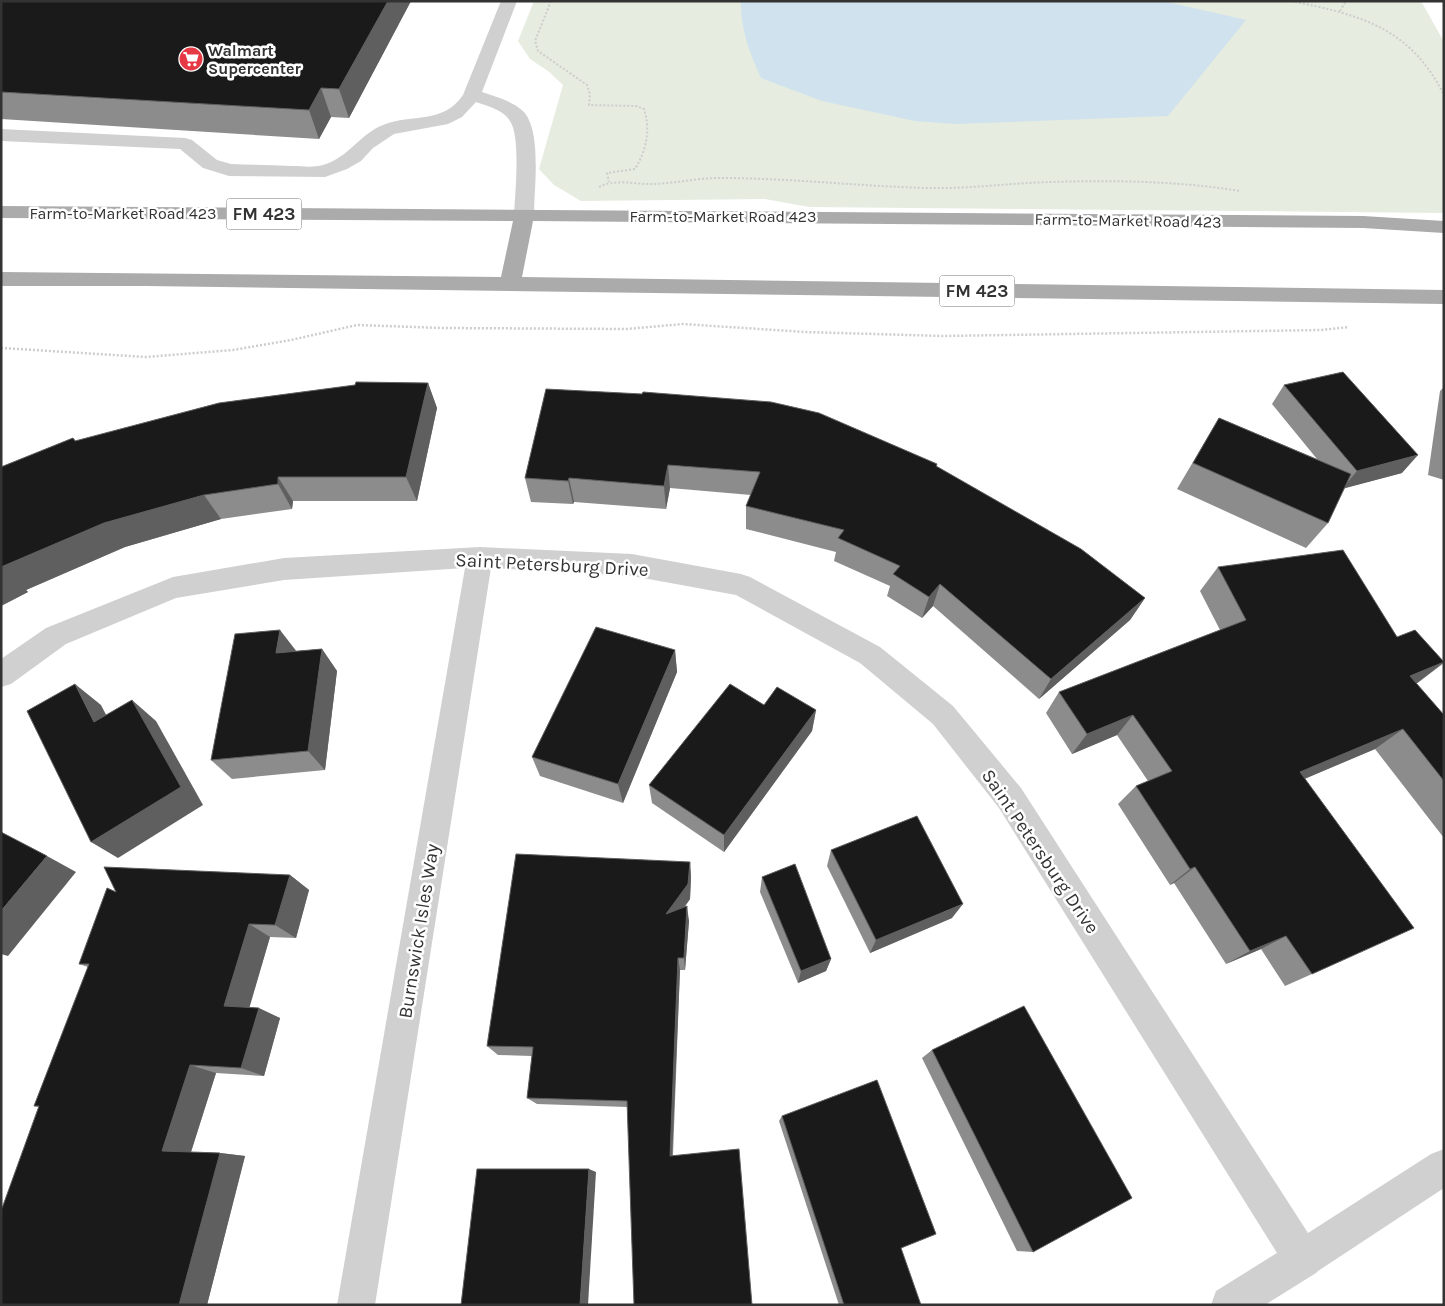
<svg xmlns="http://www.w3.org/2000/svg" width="1445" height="1306" viewBox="0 0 1445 1306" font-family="Karla,sans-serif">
<rect width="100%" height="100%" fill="#fff"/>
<polygon fill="#e6ecdf" points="534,1 1421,1 1444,42 1444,213 809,207 765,199 581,201 554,185 539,169 563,85 548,71 530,59 518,41"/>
<path fill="#cfe2ee" d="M741,1H1163L1246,20L1168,116L955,124L915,121L822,101L761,78C750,54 740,28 741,1Z"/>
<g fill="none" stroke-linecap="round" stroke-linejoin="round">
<g stroke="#cdcdcd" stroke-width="2" stroke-dasharray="2 2" stroke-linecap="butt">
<path d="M551,1L535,41L538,51L587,85L590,94L589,105L636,106L644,109C651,130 646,151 635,169L607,173L609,182"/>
<path d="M1291,1C1360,15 1410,27 1444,95"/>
<polyline points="1340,11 1346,1"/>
<path d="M599,187C616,178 636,185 655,184C676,183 697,178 719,178C788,178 857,186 927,188C969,189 1010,183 1051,182C1114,180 1178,181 1240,191"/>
</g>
<polyline stroke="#cdcdcd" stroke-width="2.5" stroke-dasharray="2 2" stroke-linecap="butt" points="1,348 146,357 233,350 291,340 357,325 442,328 627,329 683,324 805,332 943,336 1321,330 1349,327"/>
<g fill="#d0d0d0" fill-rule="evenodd">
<path d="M501,1H517L482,92C496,97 513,101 524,112C542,133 534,188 534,215L531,219L524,221L517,219L514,215C515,194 521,137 510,121C504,110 487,106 476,102L462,117L448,124L394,134L373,148L361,161L347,169L325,177L229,176L203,168L180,149L1,141V129L185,138L192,140L217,160L231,164C251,165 272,165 292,166C302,166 313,168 323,165C348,158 360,134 383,125C413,113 442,125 463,95Z"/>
<polygon points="480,547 632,554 741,574 750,577 880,647 953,706 1021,788 1308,1233 1431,1154 1444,1149 1444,1188 1318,1271 1316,1273 1265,1305 1211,1305 1216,1291 1277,1253 999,808 933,724 860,663 736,595 632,576 491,568 375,1305 337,1305 465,568 284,580 176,598 66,644 11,684 1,687 1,659 46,628 173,577 284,558"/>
</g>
<polygon fill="#ababab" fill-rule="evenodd" points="1,206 1363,216 1444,221 1444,233 1363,228 533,221 522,277 1444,290 1444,304 146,286 1,286 1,272 501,277 513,221 1,218"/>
</g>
<g fill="#8c8c8c">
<polygon points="1,1 411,1 349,118 331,117 319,139 1,119"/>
<polygon points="428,383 437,408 417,501 293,501 292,509 221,519 125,547 26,590 28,592 1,606 1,467 73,438 76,441"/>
<polygon points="1284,385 1402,473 1344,488 1328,523 1306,548 1177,489 1219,418 1317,459 1272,404"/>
<polygon points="1444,387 1444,480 1428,475 1440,391"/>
<polygon points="546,389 937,464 937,467 1145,598 1130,620 1039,699 933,606 922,618 887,596 890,586 834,561 836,552 746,529 746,506 751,495 670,488 666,509 574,502 573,504 531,502 525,478"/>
<polygon points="1218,567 1397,637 1444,663 1416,684 1444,715 1444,838 1375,749 1304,779 1312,974 1285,986 1261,949 1226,964 1174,883 1170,885 1118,804 1136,786 1148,781 1117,735 1072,754 1046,713 1059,692 1220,630 1200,591"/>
<polygon points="322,649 337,671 325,770 232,779 211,760 296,651"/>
<polygon points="675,650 677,672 623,803 540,776 532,757"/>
<polygon points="764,705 816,710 812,731 724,852 652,803 649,785"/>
<polygon points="831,850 952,918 870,953 827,866"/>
<polygon points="690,862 691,877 690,899 684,908 689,921 685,970 680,970 673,1155 752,1305 627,1107 537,1104 527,1098 532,1056 498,1055 487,1046"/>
<polygon points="290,875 309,890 296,938 270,937 249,1007 280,1018 264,1076 216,1073 191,1152 220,1153 245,1156 207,1305 1,1305 39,1107 34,1106 88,967 79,964 116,892"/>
<polygon points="762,877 831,959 826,971 798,983 760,892"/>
<polygon points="932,1050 1033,1252 1017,1251 922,1058"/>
<polygon points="782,1116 921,1305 839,1305 779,1121"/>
</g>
<g fill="#5f5f5f">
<polygon points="388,1 411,1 349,118 339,89"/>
<polygon points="321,88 331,117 319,139 309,110"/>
<polygon points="428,383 437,408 417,501 406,477"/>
<polygon points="1418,455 1402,473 1342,489 1357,471"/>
<polygon points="668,465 670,488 666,509 664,486"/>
<polygon points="278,477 293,501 292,509 278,484"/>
<polygon points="569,478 574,502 573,504 568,481"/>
<polygon points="204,495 221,519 125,547 26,590 28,592 1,606 1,567 104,523"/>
<polygon points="940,584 933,606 922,618 929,597"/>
<polygon points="1145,598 1130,620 1039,699 1051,679"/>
<polygon points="280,630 297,652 276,653"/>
<polygon points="322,649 337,671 325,770 308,751"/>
<polygon points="675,650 677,672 623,803 618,784"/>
<polygon points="1444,662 1416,684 1410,676"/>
<polygon points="75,684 101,705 120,742 94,722"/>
<polygon points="132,700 156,721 203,805 118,858 91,842"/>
<polygon points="816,710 812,731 724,852 724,835"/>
<polygon points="1133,715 1117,735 1072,754 1087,734"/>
<polygon points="1403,729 1375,749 1276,791 1300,772"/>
<polygon points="47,856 76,872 8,956 1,954 1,911"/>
<polygon points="690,862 691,877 690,899 669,928 666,914"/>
<polygon points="1195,867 1174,883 1170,885 1190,869"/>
<polygon points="290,875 309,890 296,938 275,925"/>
<polygon points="963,904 952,918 870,953 876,940"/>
<polygon points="687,906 689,921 685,970 684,958"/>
<polygon points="249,924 270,937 247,1016 224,1006"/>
<polygon points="1286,936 1261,949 1226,964 1250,951"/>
<polygon points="678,958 680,970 672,1159 670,1156"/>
<polygon points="831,959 826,971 798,983 801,971"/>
<polygon points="259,1008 280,1018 264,1076 241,1068"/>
<polygon points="190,1065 216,1073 190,1155 162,1151"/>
<polygon points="220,1153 245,1156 207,1305 179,1305"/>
<polygon points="589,1169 596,1172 588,1305 580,1305"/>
</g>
<g fill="#1a1a1a" stroke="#5f5f5f">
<polygon points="1,1 388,1 339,89 321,88 309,110 1,92"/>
<polygon points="1343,372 1418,455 1357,471 1284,385"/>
<polygon points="356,382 428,383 406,477 278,477 278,484 204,495 104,523 1,567 3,569 1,570 1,467 73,438 75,441 219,403 355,385"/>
<polygon points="546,389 642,394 643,392 771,402 819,413 937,464 936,466 1081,549 1145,598 1051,679 940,584 929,597 893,574 900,566 838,538 844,530 746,506 760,472 668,465 664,486 569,478 568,481 525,478"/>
<polygon points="1219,418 1351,474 1328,523 1193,463"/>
<polygon points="1343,550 1397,637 1415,630 1444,662 1410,676 1444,715 1444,781 1403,729 1300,772 1414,928 1312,974 1286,936 1250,951 1195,867 1190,869 1136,786 1172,771 1133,715 1087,734 1059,692 1246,620 1218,567"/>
<polygon points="596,627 675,650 618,784 532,757"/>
<polygon points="280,630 276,653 322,649 308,751 211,760 235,634"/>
<polygon points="75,684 94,722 132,700 181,787 91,842 27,711"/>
<polygon points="730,684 764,705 777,687 816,710 724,835 649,785"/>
<polygon points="917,816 963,904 876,940 831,850"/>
<polygon points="1,832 47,856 1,911"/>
<polygon points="516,854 690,862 688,884 666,914 687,906 684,958 678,958 670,1156 739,1149 752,1305 634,1305 627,1101 527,1098 533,1047 487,1046"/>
<polygon points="795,864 831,959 801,971 762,877"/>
<polygon points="104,867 290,875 275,925 249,924 224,1006 259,1008 241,1068 190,1065 162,1151 220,1153 179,1305 1,1305 1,1211 39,1106 34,1106 89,964 79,964 107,888 116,892"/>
<polygon points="1024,1006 1132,1198 1033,1252 932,1050"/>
<polygon points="877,1080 936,1234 901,1248 921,1305 844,1305 782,1116"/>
<polygon points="477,1169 589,1169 580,1305 461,1305"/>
</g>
<defs>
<symbol id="supermarket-disc" viewBox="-11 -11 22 22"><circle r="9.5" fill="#e63946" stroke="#fff"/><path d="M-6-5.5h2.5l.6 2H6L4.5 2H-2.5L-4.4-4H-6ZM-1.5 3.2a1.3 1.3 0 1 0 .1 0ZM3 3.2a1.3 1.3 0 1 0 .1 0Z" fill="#fff"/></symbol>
</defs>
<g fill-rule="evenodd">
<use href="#supermarket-disc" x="177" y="45" width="28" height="28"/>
</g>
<g text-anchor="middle" stroke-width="5" stroke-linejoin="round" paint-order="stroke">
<g font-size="16" font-weight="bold" fill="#333" stroke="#fff" text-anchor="start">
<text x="208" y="56">Walmart<tspan x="208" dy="18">Supercenter</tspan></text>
</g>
<g font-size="16" fill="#333" stroke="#fff">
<text x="123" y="219">Farm-to-Market Road 423</text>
<text x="723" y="222">Farm-to-Market Road 423</text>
<text transform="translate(1128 220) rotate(1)" y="6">Farm-to-Market Road 423</text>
</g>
<g fill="#fff" stroke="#707070" stroke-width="1">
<rect x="226.5" y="198.5" width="75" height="31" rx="4"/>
<rect x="939.5" y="275.5" width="75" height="31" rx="4"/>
</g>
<g font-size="18" font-weight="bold" fill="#333">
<text x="264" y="220">FM 423</text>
<text x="977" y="297">FM 423</text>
</g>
<g font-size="19" fill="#333" stroke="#fff">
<text transform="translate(552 564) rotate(3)" y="7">Saint Petersburg Drive</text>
<text transform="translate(1041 851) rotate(56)" y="7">Saint Petersburg Drive</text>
<text transform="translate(418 931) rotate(-81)" y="7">Burnswick Isles Way</text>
</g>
</g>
<rect width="1445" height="1306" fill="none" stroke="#333333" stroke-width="5"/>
</svg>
